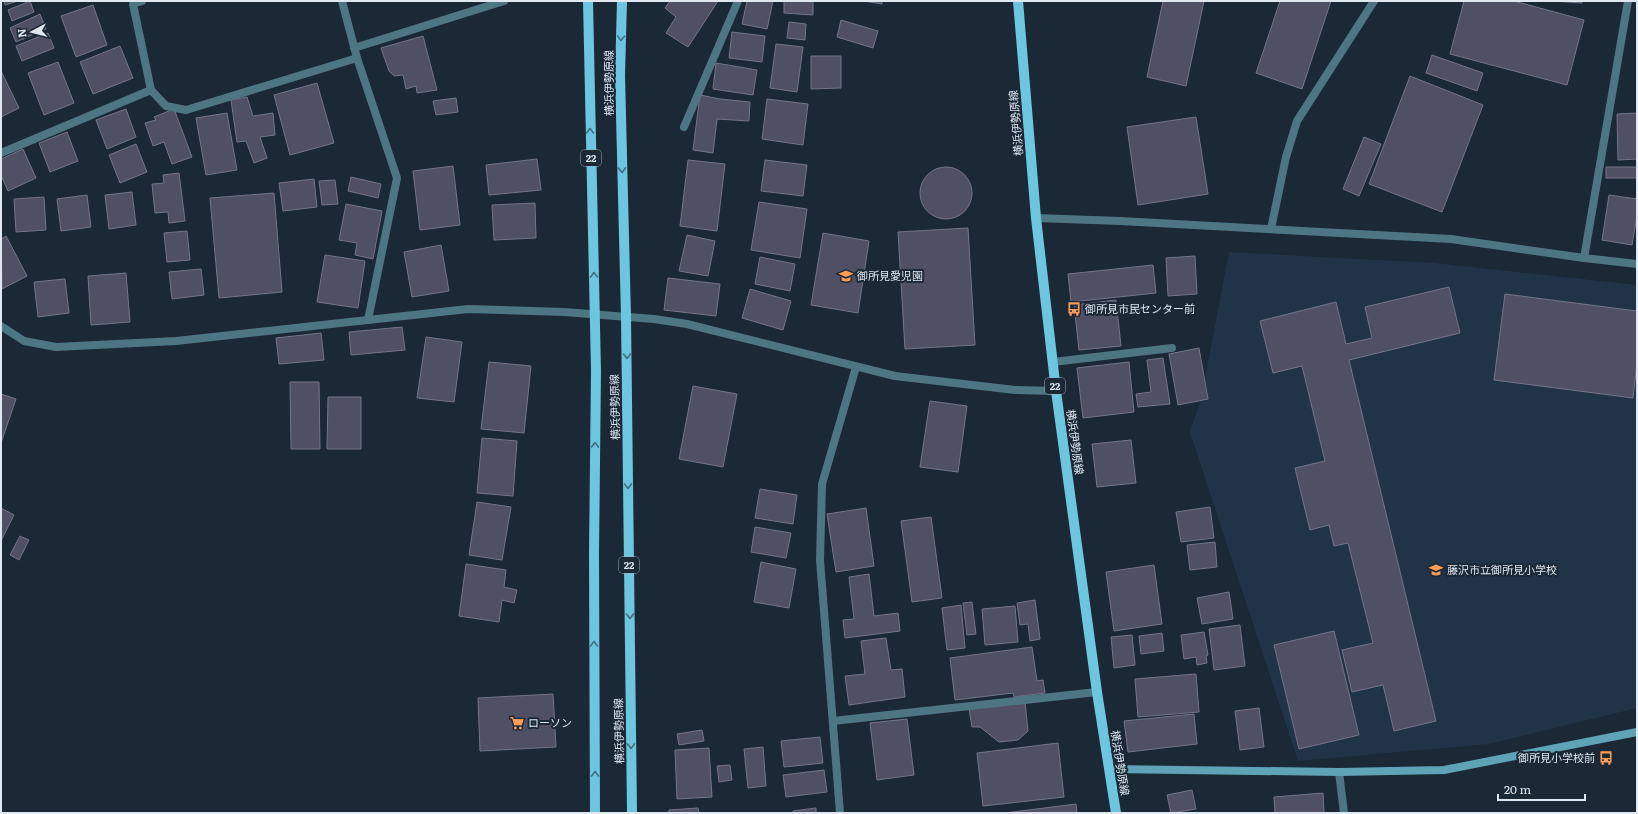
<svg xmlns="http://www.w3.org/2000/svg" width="1638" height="814" viewBox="0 0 1638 814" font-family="Literata,'Noto Sans JP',serif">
<rect width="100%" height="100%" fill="#1b2836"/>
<polygon fill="#213346" points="1229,252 1434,263 1637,285 1637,708 1489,744 1298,761 1190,432 1201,399"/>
<g fill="#505064" stroke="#747589">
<polygon points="4,1 18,1 5,5"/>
<polygon points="30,1 34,12 12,21 8,10"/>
<polygon points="670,1 718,1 688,47 666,33 676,17 665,8"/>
<polygon points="747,1 773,1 767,29 742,24"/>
<polygon points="784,1 813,1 813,15 784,13"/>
<polygon points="863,1 882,1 882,4"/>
<polygon points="1163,1 1204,1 1186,86 1147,77"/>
<polygon points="1280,1 1331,1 1302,89 1256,73"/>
<polygon points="1464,1 1514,1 1584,20 1567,85 1450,54"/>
<polygon points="1552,1 1582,1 1582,3"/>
<polygon points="93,5 107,45 76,57 61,16"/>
<polygon points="40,14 46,29 16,42 10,28"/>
<polygon points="841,20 878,31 873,48 837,37"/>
<polygon points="789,22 806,24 805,40 787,38"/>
<polygon points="732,32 765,36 762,62 729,58"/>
<polygon points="48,33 54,48 22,61 16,46"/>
<polygon points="423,36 437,90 417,93 416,86 406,89 403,75 394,76 389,71 381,48"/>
<polygon points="776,44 803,47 797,92 770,88"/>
<polygon points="120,46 133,78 93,94 80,62"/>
<polygon points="1432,55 1483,73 1477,91 1426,73"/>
<polygon points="811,56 841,56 841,88 811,89"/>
<polygon points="58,62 74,103 44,115 28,73"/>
<polygon points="716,63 757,70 753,95 713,89"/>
<polygon points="1,71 19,108 1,117"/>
<polygon points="1410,76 1483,105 1442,212 1369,184"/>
<polygon points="317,83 334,143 290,155 274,95"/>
<polygon points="700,95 720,99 750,102 749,121 717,119 713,153 693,150"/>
<polygon points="247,97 253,116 273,113 275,135 260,137 267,158 254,163 246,141 237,142 231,100"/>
<polygon points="456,98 458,112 436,115 433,101"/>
<polygon points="767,99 808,104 803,145 762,139"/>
<polygon points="126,109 136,137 107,149 96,120"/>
<polygon points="174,109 192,157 172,164 164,142 153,146 145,123 156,120 154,117"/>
<polygon points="227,113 237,170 206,175 196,118"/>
<polygon points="1637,113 1637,159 1618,160 1617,114"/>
<polygon points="1196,117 1208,194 1138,205 1127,127"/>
<polygon points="67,132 78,161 50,172 39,143"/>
<polygon points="1364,137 1381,144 1359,196 1343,189"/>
<polygon points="136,144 147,172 120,183 109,155"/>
<polygon points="23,149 36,178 8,191 1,175 1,159"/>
<polygon points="537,159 541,190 489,195 486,165"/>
<polygon points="688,160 725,164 717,231 680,226"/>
<polygon points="765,160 807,165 803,196 761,191"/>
<polygon points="453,166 460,225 420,230 413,171"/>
<circle cx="946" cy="193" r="26"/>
<rect x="1606" y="167" width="31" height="11"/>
<polygon points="179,173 185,221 169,223 168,212 155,213 152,184 164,183 163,175"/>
<polygon points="351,177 381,184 378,198 348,191"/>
<polygon points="314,179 317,207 283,211 279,183"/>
<polygon points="335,180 338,204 322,205 319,181"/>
<polygon points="132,192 136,225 109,229 105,195"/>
<polygon points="274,193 282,292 219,298 210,198"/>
<polygon points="87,195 91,227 61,231 57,199"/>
<polygon points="1609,195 1637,199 1637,216 1632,245 1602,240"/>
<polygon points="44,197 46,230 16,232 14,199"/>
<polygon points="759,202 807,209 800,258 751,250"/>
<polygon points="535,203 536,238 494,240 492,205"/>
<polygon points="346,204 382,211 373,259 355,255 357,243 339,240"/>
<polygon points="968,228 975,345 905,349 898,232"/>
<polygon points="187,231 190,260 167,262 164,233"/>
<polygon points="823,233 869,241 858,313 811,305"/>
<polygon points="687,235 715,241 708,276 679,271"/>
<polygon points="6,236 27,276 2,289 1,239"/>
<polygon points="441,245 449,291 412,297 404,252"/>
<polygon points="325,255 365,261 358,308 317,302"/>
<polygon points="1195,256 1197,294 1168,296 1166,258"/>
<polygon points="760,257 795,264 790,291 755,284"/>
<polygon points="1153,265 1156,293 1071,302 1068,274"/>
<polygon points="201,269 204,295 172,299 169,272"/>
<polygon points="126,273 130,322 91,325 88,276"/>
<polygon points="668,278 720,284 716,316 664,310"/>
<polygon points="65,279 69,313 38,317 34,282"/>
<polygon points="1449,287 1460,333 1349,360 1436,721 1394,731 1383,685 1352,692 1342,650 1373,643 1348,543 1334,546 1329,525 1310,530 1295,468 1325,461 1302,366 1273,373 1260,321 1336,302 1346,344 1372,338 1365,307"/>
<polygon points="750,289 791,301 783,330 742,318"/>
<polygon points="1505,294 1637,311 1637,363 1633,398 1494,380"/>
<polygon points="1116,300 1121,346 1079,350 1074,305"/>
<polygon points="402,327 405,350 351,355 349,332"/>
<polygon points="321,333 324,360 279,364 276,338"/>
<polygon points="426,337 462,342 454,402 417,398"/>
<polygon points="1199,348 1208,399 1178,405 1169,354"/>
<polygon points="1163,358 1170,404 1138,407 1136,394 1151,392 1147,360"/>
<polygon points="489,362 531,366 524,433 481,429"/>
<polygon points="1129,362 1134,412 1083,418 1077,368"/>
<polygon points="290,382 319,382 320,449 291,449"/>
<polygon points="693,386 737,394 723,467 679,459"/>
<polygon points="1,394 16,399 1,443"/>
<polygon points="328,397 361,397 361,449 327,449"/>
<polygon points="930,401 967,406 958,472 920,467"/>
<polygon points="482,438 517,441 513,496 477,493"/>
<polygon points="1131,440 1136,483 1097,487 1092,444"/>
<polygon points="760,489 797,495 793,524 755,518"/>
<polygon points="477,502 511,507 502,560 469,555"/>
<polygon points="1210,507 1214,538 1181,542 1176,512"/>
<polygon points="1,508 14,515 1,541"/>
<polygon points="866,508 874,566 836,572 827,514"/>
<polygon points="931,517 942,598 912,602 901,521"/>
<polygon points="755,527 791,533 786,558 751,552"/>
<polygon points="20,536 29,540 19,560 10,555"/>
<polygon points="1215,542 1217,567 1190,570 1187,545"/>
<polygon points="761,562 796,569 789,608 754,602"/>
<polygon points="466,564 506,570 504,587 517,590 514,603 502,600 499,622 459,616"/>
<polygon points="1154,565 1162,624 1114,631 1106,572"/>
<polygon points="869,574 874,616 898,613 900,631 845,638 843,620 854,619 849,577"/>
<polygon points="1229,592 1233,619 1202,624 1197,598"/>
<polygon points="1035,600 1040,639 1030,641 1028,624 1020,625 1017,603"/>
<polygon points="972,602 976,634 967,635 963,603"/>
<polygon points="961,605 965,648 947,650 942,608"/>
<polygon points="1015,606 1018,642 985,645 982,609"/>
<polygon points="1240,625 1245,666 1214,670 1209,629"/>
<polygon points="1334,631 1359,735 1299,749 1274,645"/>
<polygon points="1204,632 1208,655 1206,656 1207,663 1197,665 1196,657 1184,659 1181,635"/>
<polygon points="1162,633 1164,651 1141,654 1139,636"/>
<polygon points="1132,635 1135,665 1114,668 1111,637"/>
<polygon points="886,638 891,670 902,669 905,697 849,705 845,676 865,674 861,641"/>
<polygon points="1032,647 1037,681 1043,680 1045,693 1014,697 1013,693 955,700 950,658"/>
<polygon points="1196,674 1199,712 1138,717 1135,679"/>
<polygon points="553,694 556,747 480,751 478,698"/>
<polygon points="1025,702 1028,731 1018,740 999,742 980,727 972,727 969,709"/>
<polygon points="1259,708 1264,747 1240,750 1235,711"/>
<polygon points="1194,714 1197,744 1128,752 1124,721"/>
<polygon points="907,719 914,775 877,780 870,723"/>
<polygon points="702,730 704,741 679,745 677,734"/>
<polygon points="820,737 823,763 784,767 781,741"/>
<polygon points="1058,743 1064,797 983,806 977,753"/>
<polygon points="763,747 766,786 748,788 744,749"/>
<polygon points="709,748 712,797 677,799 675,750"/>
<polygon points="730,765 732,780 719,782 717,766"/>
<polygon points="824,770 827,792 786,797 783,775"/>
<polygon points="1192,790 1196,809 1171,813 1167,795"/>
<polygon points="1323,793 1324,813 1275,813 1274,797"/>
<polygon points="1076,804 1077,813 1005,813"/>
<polygon points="698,808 699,813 669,813 669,810"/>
<polygon points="816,808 816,813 793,813 793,811"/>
</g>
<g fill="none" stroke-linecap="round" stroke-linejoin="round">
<g stroke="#4d7682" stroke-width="8">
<polyline points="342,1 357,58 397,178 368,320"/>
<polyline points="354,48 504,1"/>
<polyline points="1271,229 1286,157 1297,121 1374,1"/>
<polyline points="1584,258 1628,1"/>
<polyline points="1053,362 1172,348"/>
<polyline points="840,813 820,560 822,484 856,367"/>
</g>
<g stroke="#4d7682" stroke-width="8">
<polyline points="142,1 133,4 151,90 166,106 186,110 357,58"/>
<polyline points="684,127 738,1"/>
<polyline points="1,153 151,90"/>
<polyline points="1036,218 1120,221 1451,239 1584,258 1637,264"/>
<polyline points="1,326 24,341 56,347 176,341 468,309 564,312 654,319 687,324 895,376 1015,390 1056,391"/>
<polyline points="833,721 1097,692"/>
<polyline points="1339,772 1344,813"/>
</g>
<polyline stroke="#5fa3b6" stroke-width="8" points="1109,769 1339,772 1444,770 1637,732"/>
<g stroke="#6cc6df" stroke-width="10">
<polyline points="588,1 596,371 594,554 595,813"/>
<polyline points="622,1 620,75 626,317 632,813"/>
<polyline points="1018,1 1036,218 1056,391 1097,692 1116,813"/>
</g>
</g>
<defs><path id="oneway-chevron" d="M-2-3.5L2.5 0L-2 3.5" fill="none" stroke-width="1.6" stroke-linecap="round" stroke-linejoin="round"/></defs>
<g stroke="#3f6f82">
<use href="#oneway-chevron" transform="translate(621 38) rotate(92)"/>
<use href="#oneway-chevron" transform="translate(590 131) rotate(-91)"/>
<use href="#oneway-chevron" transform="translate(622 170) rotate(89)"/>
<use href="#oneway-chevron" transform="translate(594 275) rotate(-91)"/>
<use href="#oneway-chevron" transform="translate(627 356) rotate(89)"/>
<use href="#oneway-chevron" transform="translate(595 445) rotate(-89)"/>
<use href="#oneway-chevron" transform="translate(628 486) rotate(89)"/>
<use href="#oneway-chevron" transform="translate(630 616) rotate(89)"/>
<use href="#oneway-chevron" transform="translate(594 644) rotate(-90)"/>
<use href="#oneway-chevron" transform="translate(631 746) rotate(89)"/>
<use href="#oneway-chevron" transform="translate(595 774) rotate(-90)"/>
</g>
<defs>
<symbol id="school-bare" viewBox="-9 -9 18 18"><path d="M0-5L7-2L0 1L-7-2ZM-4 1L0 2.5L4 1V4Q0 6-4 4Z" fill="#fd9d55" stroke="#1b2836" stroke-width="2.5" paint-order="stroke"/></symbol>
<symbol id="bus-bare" viewBox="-9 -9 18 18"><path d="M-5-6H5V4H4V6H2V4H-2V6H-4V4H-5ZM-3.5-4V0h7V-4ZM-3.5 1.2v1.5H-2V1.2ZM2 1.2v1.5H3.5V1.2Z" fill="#fd9d55" stroke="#1b2836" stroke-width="2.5" paint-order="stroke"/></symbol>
<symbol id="supermarket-bare" viewBox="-9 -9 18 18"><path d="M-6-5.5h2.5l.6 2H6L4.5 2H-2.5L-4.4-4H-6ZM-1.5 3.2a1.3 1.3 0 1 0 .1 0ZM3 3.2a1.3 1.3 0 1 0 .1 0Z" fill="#fd9d55" stroke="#1b2836" stroke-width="2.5" paint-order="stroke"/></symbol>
</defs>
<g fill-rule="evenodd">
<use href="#school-bare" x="836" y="266" width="20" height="20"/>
<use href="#bus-bare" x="1064" y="299" width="20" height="20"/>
<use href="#school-bare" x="1426" y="560" width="20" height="20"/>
<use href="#supermarket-bare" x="507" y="713" width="20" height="20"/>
<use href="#bus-bare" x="1596" y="748" width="20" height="20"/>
</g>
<g text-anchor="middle" stroke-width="4" stroke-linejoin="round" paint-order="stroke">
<g fill="#1b2836" stroke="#a4aeb9" stroke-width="1">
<rect x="581" y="150" width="20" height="16" rx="3"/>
<rect x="1045" y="378" width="20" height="16" rx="3"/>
<rect x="619" y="557" width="20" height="16" rx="3"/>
</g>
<g font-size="10" font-weight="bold" fill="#dfe7f1">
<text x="591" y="162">22</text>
<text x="1055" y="390">22</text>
<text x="629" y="569">22</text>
</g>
<g font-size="11" fill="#dfe7f1" stroke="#1b2836">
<text transform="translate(609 83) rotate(-90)" y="4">横浜伊勢原線</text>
<text transform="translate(1016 123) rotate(-95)" y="4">横浜伊勢原線</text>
<text transform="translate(615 407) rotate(-91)" y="4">横浜伊勢原線</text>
<text transform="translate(1075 442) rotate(82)" y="4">横浜伊勢原線</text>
<text transform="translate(619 731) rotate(-91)" y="4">横浜伊勢原線</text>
<text transform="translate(1120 763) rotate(81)" y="4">横浜伊勢原線</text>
</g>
<g font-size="11" fill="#dfe7f1" stroke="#1b2836" text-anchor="start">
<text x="857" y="280">御所見愛児園</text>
<text x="1085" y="313">御所見市民センター前</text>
<text x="1447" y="574">藤沢市立御所見小学校</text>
<text x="528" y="727">ローソン</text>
<text x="1595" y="762" text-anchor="end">御所見小学校前</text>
</g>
</g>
<rect width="1638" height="814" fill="none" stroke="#dfe7f1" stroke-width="4"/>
<g transform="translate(32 32) rotate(263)" stroke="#1b2836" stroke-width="3" paint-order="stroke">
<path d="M0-3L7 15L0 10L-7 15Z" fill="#dfe7f1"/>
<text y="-6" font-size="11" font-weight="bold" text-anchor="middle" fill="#dfe7f1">N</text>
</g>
<path d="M1498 794v6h87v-6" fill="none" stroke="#dfe7f1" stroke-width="2"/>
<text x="1504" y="794" font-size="12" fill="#dfe7f1" stroke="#1b2836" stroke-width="3" paint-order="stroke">20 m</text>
</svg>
